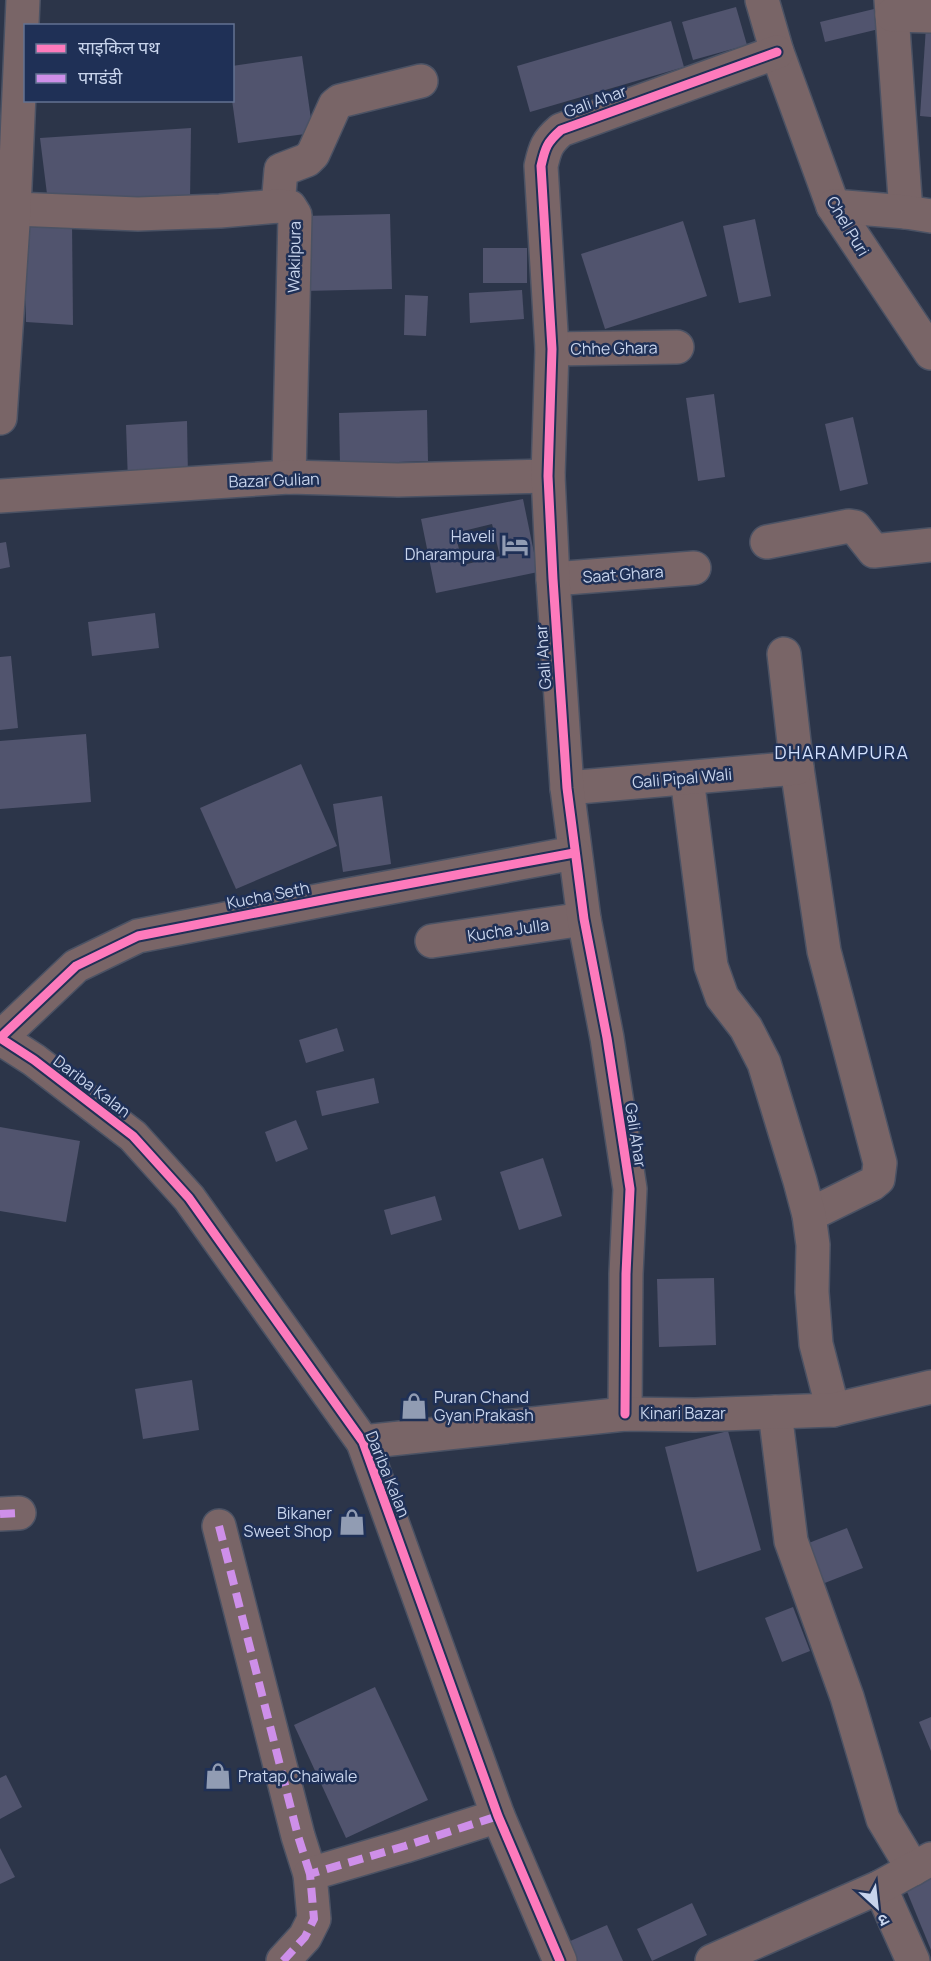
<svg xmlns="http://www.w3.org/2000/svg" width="931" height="1961" viewBox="0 0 931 1961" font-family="Manrope,'Noto Sans Devanagari',sans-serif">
<rect width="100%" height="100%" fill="#2c3549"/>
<g fill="#51546e" fill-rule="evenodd">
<polygon points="736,7 747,45 693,60 682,22"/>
<polygon points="874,9 879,29 825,42 820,22"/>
<polygon points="671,21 684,67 530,112 517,66"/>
<polygon points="926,27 931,27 931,117 920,116"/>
<polygon points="302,56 313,133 238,143 232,100 232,66"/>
<polygon points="191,128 190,201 48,202 40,138"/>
<polygon points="390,214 392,289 304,291 303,216"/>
<polygon points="24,218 72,222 73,325 26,322"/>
<polygon points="755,219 771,296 739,303 723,226"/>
<polygon points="683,221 707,296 605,329 581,254"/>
<rect x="483" y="248" width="44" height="35"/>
<polygon points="522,290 524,319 470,323 469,293"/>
<polygon points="405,295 428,296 426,336 404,335"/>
<polygon points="714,394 725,477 698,481 686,398"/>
<polygon points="427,410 428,461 340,464 339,413"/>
<polygon points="853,417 868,484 840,491 825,424"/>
<polygon points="187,421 188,478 128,482 126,425"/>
<path d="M523,499L538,572L436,593L421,519ZM492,524L500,556L463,565L455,533Z"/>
<polygon points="6,542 10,567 0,569 0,543"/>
<polygon points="155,613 159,648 92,656 88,622"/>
<polygon points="11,656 18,728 0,730 0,657"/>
<polygon points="86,734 91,802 0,809 0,741"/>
<polygon points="301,764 337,846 236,889 200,808"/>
<polygon points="382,796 391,864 343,872 333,804"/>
<polygon points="337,1028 344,1051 306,1063 299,1040"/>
<polygon points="374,1078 379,1103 322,1116 316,1091"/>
<polygon points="296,1120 308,1149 276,1162 265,1132"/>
<polygon points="0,1127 80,1141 66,1222 0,1211"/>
<polygon points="543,1158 562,1216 519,1230 500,1172"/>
<polygon points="435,1196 442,1220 391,1235 384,1210"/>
<polygon points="714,1278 716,1345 659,1347 657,1279"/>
<polygon points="192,1380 199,1430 143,1439 135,1389"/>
<polygon points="728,1431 761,1550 697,1572 665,1447"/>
<polygon points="847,1528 863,1568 812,1588 796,1548"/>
<polygon points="793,1607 810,1651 782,1662 765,1618"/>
<polygon points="375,1687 428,1800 346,1838 294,1725"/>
<polygon points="931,1717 931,1751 919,1722"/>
<polygon points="6,1775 22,1807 0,1819 0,1778"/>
<polygon points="0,1848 15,1877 0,1884"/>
<polygon points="931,1870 931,1950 903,1882"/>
<polygon points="692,1903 707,1935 652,1961 637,1929"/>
<polygon points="607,1925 623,1961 576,1961 568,1942"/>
</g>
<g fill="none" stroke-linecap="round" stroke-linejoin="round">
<defs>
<g id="street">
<polyline points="762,0 777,52 833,206 931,353"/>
<polyline points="891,0 906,212"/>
<polyline points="892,15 931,16"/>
<polyline points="278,206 281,170 307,160 313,154 335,105 340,101 421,81"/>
<polyline points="833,206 906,212 931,216"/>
<polyline points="14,209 138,214 220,211 278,206 290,207 295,215 289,477"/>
<polyline points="552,349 677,347"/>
<polyline points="0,418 14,209 23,0"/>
<polyline points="0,496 289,477 398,480 548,476"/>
<polyline points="767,542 849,526 855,527 874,551 931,545"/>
<polyline points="553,579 694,568"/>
<polyline points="784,654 797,768 824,951 880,1163 878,1179 872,1184 809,1215"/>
<polyline points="687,778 711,966 722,997 746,1028 764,1063 800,1181 809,1215 813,1245 812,1292 816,1344 833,1410"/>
<polyline points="567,788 797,768"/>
<polyline points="432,941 584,919"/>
<polyline points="775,1412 791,1541 847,1697 883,1819 913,1869"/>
<path d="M625,1414L626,1274L630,1189L607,1038L584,919L567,788L553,579L548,476L552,349L541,166C545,148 547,142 561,130L777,52"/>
<polyline points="363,1442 625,1414 695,1415 833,1410 931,1387"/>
<polyline points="0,1514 19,1513"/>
<polyline points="219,1526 298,1836 310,1874"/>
<polyline points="880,1887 913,1961"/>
<polyline points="283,1961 305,1937 314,1919 310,1874 405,1846 498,1816"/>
<polyline points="560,1961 498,1816 363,1442 189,1198 133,1136 34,1060 0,1038 76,966 138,936 343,896 574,853"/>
<polyline points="712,1961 880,1887 931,1859"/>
</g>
</defs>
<use href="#street" stroke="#4b5264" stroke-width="36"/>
<use href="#street" stroke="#796567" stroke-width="33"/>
<g stroke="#ce8fe9" stroke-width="8" stroke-dasharray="15 8" stroke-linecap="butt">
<polyline points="0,1514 19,1513"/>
<polyline points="219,1526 298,1836 310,1874"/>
<polyline points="283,1961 305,1937 314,1919 310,1874 405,1846 498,1816"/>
</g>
<defs>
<g id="cycleway">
<path d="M625,1414L626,1274L630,1189L607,1038L584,919L567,788L553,579L548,476L552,349L541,166C545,148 547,142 561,130L777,52"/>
<polyline points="560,1961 498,1816 363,1442 189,1198 133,1136 34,1060 0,1038 76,966 138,936 343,896 574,853"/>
</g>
</defs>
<use href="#cycleway" stroke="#1f3056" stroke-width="13"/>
<use href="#cycleway" stroke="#fd7abc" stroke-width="9"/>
</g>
<defs>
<symbol id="hotel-bare" viewBox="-9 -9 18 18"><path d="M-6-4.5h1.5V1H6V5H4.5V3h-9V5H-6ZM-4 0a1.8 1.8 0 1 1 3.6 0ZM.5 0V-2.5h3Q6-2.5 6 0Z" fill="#919cb3" stroke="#1f3056" stroke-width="2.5" paint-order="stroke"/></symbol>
<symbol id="shop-bare" viewBox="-9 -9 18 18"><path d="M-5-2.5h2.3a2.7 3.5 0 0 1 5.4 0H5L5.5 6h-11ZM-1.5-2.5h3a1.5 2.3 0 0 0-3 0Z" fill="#919cb3" stroke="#1f3056" stroke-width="2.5" paint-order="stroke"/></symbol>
</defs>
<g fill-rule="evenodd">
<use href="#hotel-bare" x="496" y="526" width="38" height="38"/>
<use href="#shop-bare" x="395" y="1387" width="38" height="38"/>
<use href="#shop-bare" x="333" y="1503" width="38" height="38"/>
<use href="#shop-bare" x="199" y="1757" width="38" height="38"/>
</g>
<g text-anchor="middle" stroke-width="5" stroke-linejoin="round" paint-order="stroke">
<g font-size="16" fill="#c8d4ec" stroke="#1f3056">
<text transform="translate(595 101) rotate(-20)" y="6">Gali Ahar</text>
<text transform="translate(848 226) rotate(59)" y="6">Chel Puri</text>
<text transform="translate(294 257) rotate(-89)" y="6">Wakilpura</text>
<text transform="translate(614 348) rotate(-1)" y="6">Chhe Ghara</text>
<text transform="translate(274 480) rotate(-2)" y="6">Bazar Gulian</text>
<text transform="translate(623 574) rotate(-4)" y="6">Saat Ghara</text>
<text transform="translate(543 657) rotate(-94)" y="6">Gali Ahar</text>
<text transform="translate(682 778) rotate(-5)" y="6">Gali Pipal Wali</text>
<text transform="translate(268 895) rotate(-11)" y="6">Kucha Seth</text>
<text transform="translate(508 930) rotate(-8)" y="6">Kucha Julla</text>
<text transform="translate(92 1086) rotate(37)" y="6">Dariba Kalan</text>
<text transform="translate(636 1135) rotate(81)" y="6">Gali Ahar</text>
<text x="683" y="1419">Kinari Bazar</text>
<text transform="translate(388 1474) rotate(68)" y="6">Dariba Kalan</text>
</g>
<g font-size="16" fill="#c8d4ec" stroke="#1f3056" text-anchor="end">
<text x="495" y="542">Haveli<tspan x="495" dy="18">Dharampura</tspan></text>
<text x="434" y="1403" text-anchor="start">Puran Chand<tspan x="434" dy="18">Gyan Prakash</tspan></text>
<text x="332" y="1519">Bikaner<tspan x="332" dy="18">Sweet Shop</tspan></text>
<text x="238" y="1782" text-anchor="start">Pratap Chaiwale</text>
</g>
<g font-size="18" letter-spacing="1.5" fill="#d3e1fe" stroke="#1f3056">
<text x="842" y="759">DHARAMPURA</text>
</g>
</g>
<rect x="24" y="24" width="210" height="78" fill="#1f3056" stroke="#637292" stroke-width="1.5"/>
<rect x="36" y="44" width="30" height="9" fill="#fd7abc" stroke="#637292" stroke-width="1.5"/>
<text x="78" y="54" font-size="18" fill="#c8d4ec">साइकिल पथ</text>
<rect x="36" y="74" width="30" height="9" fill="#ce8fe9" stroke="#637292" stroke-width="1.5"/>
<text x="78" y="84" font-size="18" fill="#c8d4ec">पगडंडी</text>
<g transform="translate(877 1907) rotate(153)" stroke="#1f3056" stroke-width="4.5" paint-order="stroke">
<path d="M0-4.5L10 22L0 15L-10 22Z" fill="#c8d4ec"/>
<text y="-9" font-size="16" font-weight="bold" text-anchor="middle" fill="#c8d4ec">उ</text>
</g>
</svg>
